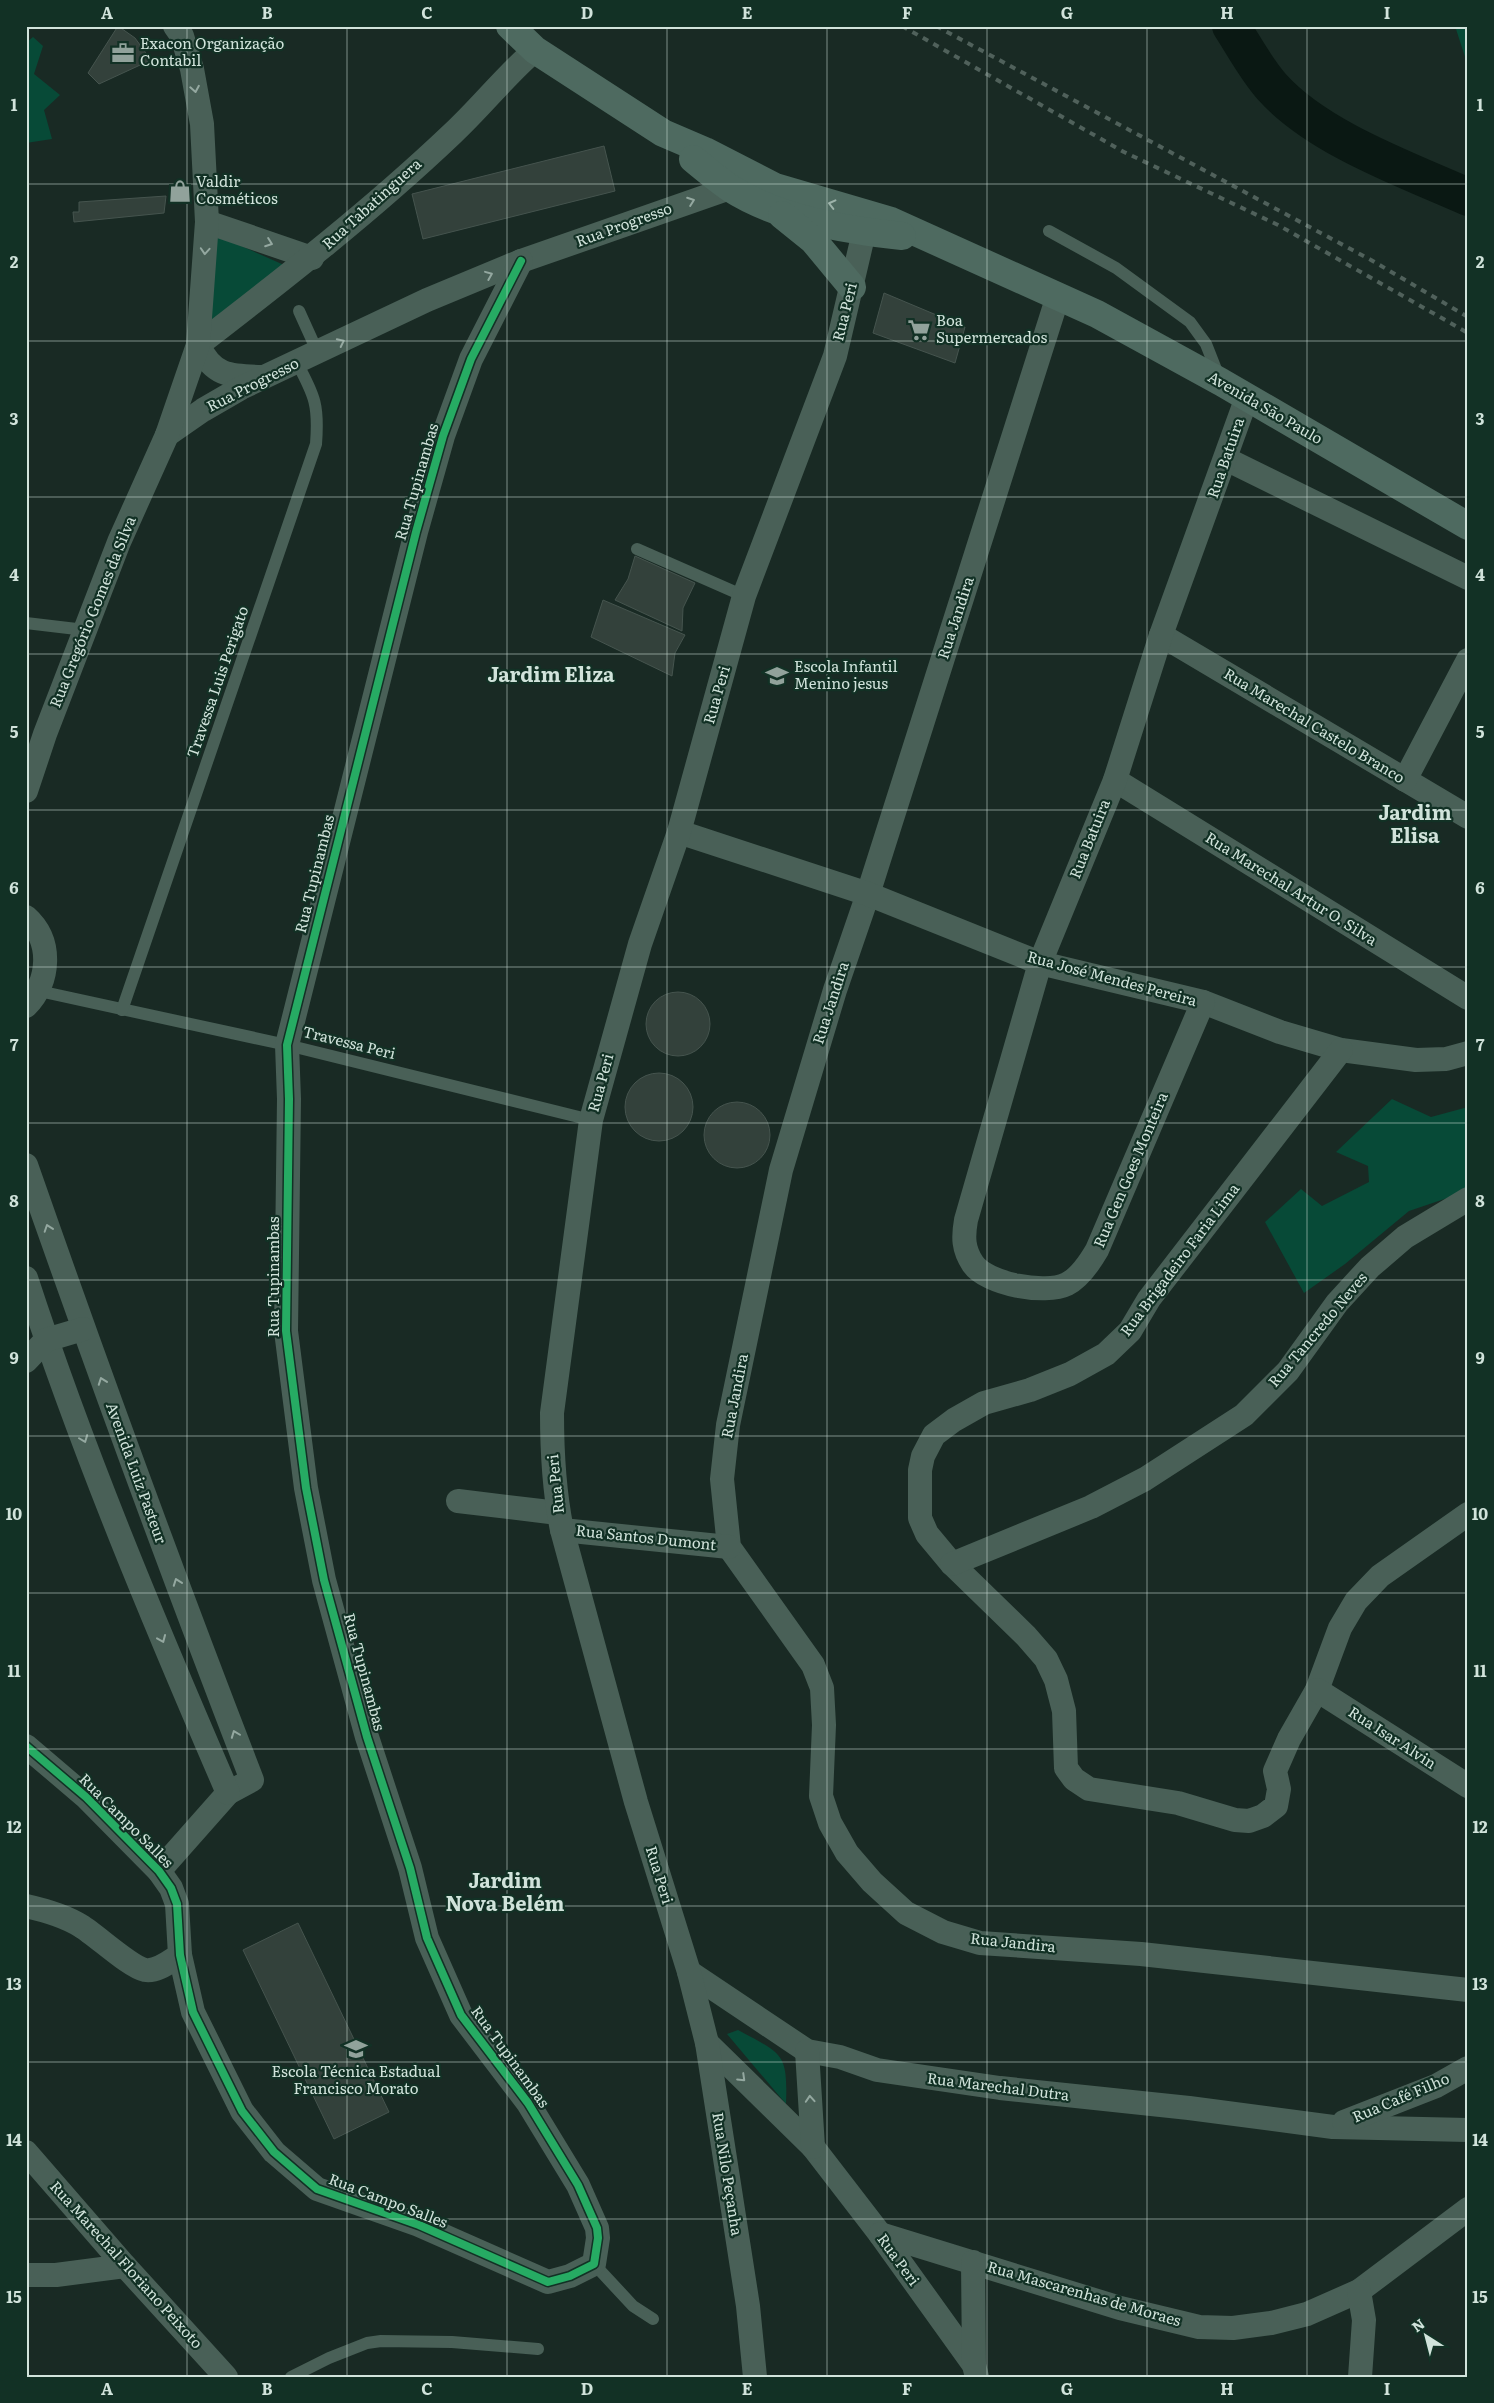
<svg xmlns="http://www.w3.org/2000/svg" width="1494" height="2403" viewBox="0 0 1494 2403" font-family="Literata,serif">
<rect width="100%" height="100%" fill="#192a24"/>
<g fill="#074a37">
<polygon points="1455,26 1468,26 1468,66"/>
<polygon points="33,37 43,46 34,74 60,95 44,110 52,139 26,143 26,43"/>
<polygon points="212,233 284,265 204,328"/>
<polygon points="1392,1099 1431,1117 1468,1107 1468,1191 1409,1211 1345,1264 1304,1293 1265,1222 1301,1189 1322,1206 1369,1182 1368,1166 1336,1152"/>
<path d="M738,2030C782,2054 788,2052 786,2104L727,2034Z"/>
</g>
<g fill="none" stroke-linecap="round" stroke-linejoin="round">
<path stroke="#0a1813" stroke-width="38" d="M1231,26C1244,46 1256,69 1272,87C1318,138 1405,169 1468,197"/>
</g>
<g fill="#33413b" stroke="#45544e">
<polygon points="118,26 135,38 151,60 99,84 88,73"/>
<polygon points="604,146 615,191 423,239 412,194"/>
<polygon points="166,196 164,213 74,222 73,212 79,212 79,202"/>
<polygon points="884,293 965,327 955,363 873,333"/>
<polygon points="635,556 695,583 683,608 682,631 615,600 628,579"/>
<polygon points="603,600 685,635 675,653 672,676 591,637"/>
<circle cx="678" cy="1024" r="32"/>
<circle cx="659" cy="1107" r="34"/>
<circle cx="737" cy="1135" r="33"/>
<polygon points="298,1923 389,2112 334,2139 243,1950"/>
</g>
<g fill="none" stroke-linecap="round" stroke-linejoin="round">
<g stroke="#496057" stroke-width="12">
<polyline points="1049,231 1116,268 1190,322 1206,344 1219,377"/>
<polyline points="299,311 318,353"/>
<polyline points="637,549 744,596"/>
<polyline points="26,623 85,630"/>
<polyline points="39,991 287,1045 591,1120"/>
<path d="M122,1010L316,444C319,406 315,396 297,363"/>
<polyline points="594,2264 633,2306 653,2319"/>
<polyline points="291,2377 329,2358 367,2343 381,2341 452,2342 538,2349"/>
</g>
<g stroke="#496057" stroke-width="24">
<polyline points="207,222 312,258"/>
<polyline points="1058,296 868,894 835,990 781,1170 728,1425 722,1479 729,1547 813,1665 822,1688 824,1725 821,1796 830,1823 847,1853 872,1882 906,1913 943,1932 980,1943 1141,1954 1468,1990"/>
<path d="M198,345C285,278 372,210 452,134C481,107 505,76 535,50"/>
<path d="M198,345C214,377 230,376 262,377"/>
<polyline points="167,435 203,410 241,388 427,300 521,261 730,188 742,180"/>
<polyline points="1226,459 1468,578"/>
<polyline points="1161,635 1468,817"/>
<polyline points="1115,780 1468,998"/>
<polyline points="1405,780 1468,660"/>
<polyline points="26,791 45,734 119,542 167,435 198,345 207,222 202,124 192,69 182,36 175,26"/>
<polyline points="679,832 868,894 1040,963 1203,1002 1280,1032 1341,1050 1416,1060 1446,1059 1468,1053"/>
<path d="M26,917C53,941 50,981 26,1006"/>
<path d="M1203,1002L1097,1250C1090,1262 1079,1278 1067,1284C1045,1295 987,1284 973,1264C963,1249 963,1237 966,1220L1040,963L1115,780L1161,635L1247,397"/>
<polyline points="1341,1050 1149,1299 1130,1331 1106,1354 1070,1374 1030,1390 984,1403 954,1420 934,1435 923,1456 920,1470 920,1518 927,1534 952,1564 1026,1636 1046,1659 1056,1680 1064,1711 1066,1768 1074,1779 1089,1789 1178,1803 1235,1820 1249,1821 1263,1816 1276,1806 1279,1789 1275,1771 1289,1739 1317,1690 1340,1628 1356,1601 1380,1576 1468,1514"/>
<path d="M26,1165C98,1371 173,1576 252,1780L228,1793L159,1871"/>
<path d="M26,1278C83,1453 155,1624 228,1793"/>
<polyline points="26,1361 46,1340 83,1329"/>
<polyline points="458,1501 558,1513"/>
<polyline points="562,1530 729,1547"/>
<polyline points="952,1564 1091,1507 1145,1479 1244,1415 1288,1371 1337,1303 1370,1267 1405,1237 1468,1199"/>
<polyline points="1317,1690 1468,1786"/>
<polyline points="26,1746 86,1797 159,1871 171,1888 177,1904 180,1955 193,2012 242,2111 274,2152 317,2189 419,2225 548,2282 570,2276 594,2264 598,2238 597,2228 578,2185 528,2103 461,2015 427,1938 410,1868 367,1737 324,1580 306,1488 286,1331 289,1099 287,1045 416,532 443,436 471,359 521,261"/>
<path d="M26,1906C44,1910 65,1916 81,1926C96,1935 130,1967 145,1970C158,1972 170,1961 180,1955"/>
<polyline points="689,1972 807,2051 840,2057 877,2070 1000,2088 1189,2108 1333,2127 1468,2130"/>
<polyline points="707,2043 813,2147 880,2234 974,2365 977,2377"/>
<polyline points="807,2051 813,2147"/>
<polyline points="1344,2122 1436,2086 1468,2068"/>
<polyline points="26,2152 125,2266 226,2377"/>
<polyline points="880,2234 1120,2308 1199,2327 1233,2328 1271,2323 1307,2314 1359,2291 1468,2209"/>
<polyline points="973,2262 974,2365"/>
<polyline points="26,2275 56,2275 125,2266"/>
<polyline points="1359,2291 1364,2320 1360,2377"/>
<path d="M755,2377L748,2306L707,2043L689,1972L636,1802L562,1530C554,1491 552,1453 552,1413L591,1120L640,944L679,832L744,596L835,356L864,232L870,214"/>
</g>
<g stroke="#4e6a60" stroke-width="28">
<polyline points="510,26 535,50 663,133 705,151 775,187 891,221 1097,314 1221,382 1468,526"/>
<path d="M693,159C705,169 717,179 730,188C778,219 846,230 902,236"/>
<polyline points="782,215 813,240 852,287"/>
</g>
<g stroke="#50615b" stroke-width="4" stroke-dasharray="6 6" stroke-linecap="butt">
<polyline points="902,26 1124,152 1278,225 1468,333"/>
<polyline points="936,26 1371,260 1468,317"/>
</g>
<defs>
<polyline id="cycleway" points="26,1746 86,1797 159,1871 171,1888 177,1904 180,1955 193,2012 242,2111 274,2152 317,2189 419,2225 548,2282 570,2276 594,2264 598,2238 597,2228 578,2185 528,2103 461,2015 427,1938 410,1868 367,1737 324,1580 306,1488 286,1331 289,1099 287,1045 416,532 443,436 471,359 521,261"/>
</defs>
<use href="#cycleway" stroke="#123125" stroke-width="11"/>
<use href="#cycleway" stroke="#26ab63" stroke-width="8"/>
</g>
<defs><path id="oneway-chevron" d="M-2-3.5L2.5 0L-2 3.5" fill="none" stroke-width="1.6" stroke-linecap="round" stroke-linejoin="round" transform="scale(1.25)"/></defs>
<g stroke="#94a8a0">
<use href="#oneway-chevron" transform="translate(195 89) rotate(80)"/>
<use href="#oneway-chevron" transform="translate(691 201) rotate(-20)"/>
<use href="#oneway-chevron" transform="translate(269 243) rotate(20)"/>
<use href="#oneway-chevron" transform="translate(205 251) rotate(94)"/>
<use href="#oneway-chevron" transform="translate(489 275) rotate(-22)"/>
<use href="#oneway-chevron" transform="translate(341 342) rotate(-26)"/>
<use href="#oneway-chevron" transform="translate(48 1228) rotate(-109)"/>
<use href="#oneway-chevron" transform="translate(102 1381) rotate(-110)"/>
<use href="#oneway-chevron" transform="translate(84 1439) rotate(69)"/>
<use href="#oneway-chevron" transform="translate(177 1582) rotate(-110)"/>
<use href="#oneway-chevron" transform="translate(162 1639) rotate(67)"/>
<use href="#oneway-chevron" transform="translate(235 1734) rotate(-111)"/>
<use href="#oneway-chevron" transform="translate(742 2078) rotate(44)"/>
<use href="#oneway-chevron" transform="translate(810 2099) rotate(-94)"/>
</g>
<use stroke="#9db3aa" href="#oneway-chevron" transform="translate(832 204) rotate(-166)"/>
<path fill="none" stroke="#d1e3db" stroke-width="1" stroke-opacity="0.55" d="M187,26V2377M347,26V2377M507,26V2377M667,26V2377M827,26V2377M987,26V2377M1147,26V2377M1307,26V2377M26,184H1468M26,341H1468M26,497H1468M26,654H1468M26,810H1468M26,967H1468M26,1123H1468M26,1280H1468M26,1436H1468M26,1593H1468M26,1749H1468M26,1906H1468M26,2062H1468M26,2219H1468"/>
<defs>
<symbol id="office-bare" viewBox="-9 -9 18 18"><path d="M-6-3h4V-5.5h4V-3h4V5H-6ZM-1-4.5V-3h2v-1.5ZM-6 0V1H6V0Z" fill="#91a29b" stroke="#123125" stroke-width="2.5" paint-order="stroke"/></symbol>
<symbol id="shop-bare" viewBox="-9 -9 18 18"><path d="M-5-2.5h2.3a2.7 3.5 0 0 1 5.4 0H5L5.5 6h-11ZM-1.5-2.5h3a1.5 2.3 0 0 0-3 0Z" fill="#91a29b" stroke="#123125" stroke-width="2.5" paint-order="stroke"/></symbol>
<symbol id="supermarket-bare" viewBox="-9 -9 18 18"><path d="M-6-5.5h2.5l.6 2H6L4.5 2H-2.5L-4.4-4H-6ZM-1.5 3.2a1.3 1.3 0 1 0 .1 0ZM3 3.2a1.3 1.3 0 1 0 .1 0Z" fill="#91a29b" stroke="#123125" stroke-width="2.5" paint-order="stroke"/></symbol>
<symbol id="school-bare" viewBox="-9 -9 18 18"><path d="M0-5L7-2L0 1L-7-2ZM-4 1L0 2.5L4 1V4Q0 6-4 4Z" fill="#91a29b" stroke="#123125" stroke-width="2.5" paint-order="stroke"/></symbol>
<symbol id="university-bare" viewBox="-9 -9 18 18"><path d="M0-5L7-2L0 1L-7-2ZM-4 1L0 2.5L4 1V4Q0 6-4 4Z" fill="#91a29b" stroke="#123125" stroke-width="2.5" paint-order="stroke"/></symbol>
</defs>
<g fill-rule="evenodd">
<use href="#office-bare" x="107" y="37" width="32" height="32"/>
<use href="#shop-bare" x="164" y="175" width="32" height="32"/>
<use href="#supermarket-bare" x="903" y="314" width="32" height="32"/>
<use href="#school-bare" x="761" y="660" width="32" height="32"/>
<use href="#university-bare" x="340" y="2033" width="32" height="32"/>
</g>
<g text-anchor="middle" stroke-width="4.5" stroke-linejoin="round" paint-order="stroke">
<g font-size="15" fill="#d1e3db" stroke="#123125" text-anchor="start">
<text x="140" y="49">Exacon Organização<tspan x="140" dy="17">Contabil</tspan></text>
<text x="196" y="187">Valdir<tspan x="196" dy="17">Cosméticos</tspan></text>
<text x="936" y="326">Boa<tspan x="936" dy="17">Supermercados</tspan></text>
<text x="794" y="672">Escola Infantil<tspan x="794" dy="17">Menino jesus</tspan></text>
<text x="356" y="2077" text-anchor="middle">Escola Técnica Estadual<tspan x="356" dy="17">Francisco Morato</tspan></text>
</g>
<g font-size="15" fill="#d1e3db" stroke="#123125">
<text transform="translate(372 204) rotate(-42)" y="5">Rua Tabatinguera</text>
<text transform="translate(624 225) rotate(-20)" y="5">Rua Progresso</text>
<text transform="translate(845 312) rotate(-76)" y="5">Rua Peri</text>
<text transform="translate(253 385) rotate(-27)" y="5">Rua Progresso</text>
<text transform="translate(1265 408) rotate(30)" y="5">Avenida São Paulo</text>
<text transform="translate(1226 458) rotate(-71)" y="5">Rua Batuira</text>
<text transform="translate(417 482) rotate(-74)" y="5">Rua Tupinambas</text>
<text transform="translate(93 612) rotate(-68)" y="5">Rua Gregório Gomes da Silva</text>
<text transform="translate(956 618) rotate(-72)" y="5">Rua Jandira</text>
<text transform="translate(218 682) rotate(-71)" y="5">Travessa Luis Perigato</text>
<text transform="translate(717 695) rotate(-74)" y="5">Rua Peri</text>
<text transform="translate(1314 726) rotate(31)" y="5">Rua Marechal Castelo Branco</text>
<text transform="translate(1090 839) rotate(-68)" y="5">Rua Batuira</text>
<text transform="translate(315 874) rotate(-76)" y="5">Rua Tupinambas</text>
<text transform="translate(1291 889) rotate(32)" y="5">Rua Marechal Artur O. Silva</text>
<text transform="translate(1112 979) rotate(15)" y="5">Rua José Mendes Pereira</text>
<text transform="translate(831 1003) rotate(-72)" y="5">Rua Jandira</text>
<text transform="translate(349 1043) rotate(14)" y="5">Travessa Peri</text>
<text transform="translate(601 1083) rotate(-75)" y="5">Rua Peri</text>
<text transform="translate(1131 1170) rotate(-67)" y="5">Rua Gen Goes Monteira</text>
<text transform="translate(1180 1260) rotate(-53)" y="5">Rua Brigadeiro Faria Lima</text>
<text transform="translate(274 1277) rotate(-90)" y="5">Rua Tupinambas</text>
<text transform="translate(1318 1330) rotate(-50)" y="5">Rua Tancredo Neves</text>
<text transform="translate(735 1396) rotate(-79)" y="5">Rua Jandira</text>
<text transform="translate(136 1473) rotate(70)" y="5">Avenida Luiz Pasteur</text>
<text transform="translate(556 1484) rotate(-96)" y="5">Rua Peri</text>
<text transform="translate(646 1538) rotate(6)" y="5">Rua Santos Dumont</text>
<text transform="translate(364 1672) rotate(75)" y="5">Rua Tupinambas</text>
<text transform="translate(1392 1738) rotate(33)" y="5">Rua Isar Alvin</text>
<text transform="translate(126 1821) rotate(45)" y="5">Rua Campo Salles</text>
<text transform="translate(659 1875) rotate(73)" y="5">Rua Peri</text>
<text transform="translate(1013 1943) rotate(6)" y="5">Rua Jandira</text>
<text transform="translate(510 2057) rotate(54)" y="5">Rua Tupinambas</text>
<text transform="translate(998 2087) rotate(7)" y="5">Rua Marechal Dutra</text>
<text transform="translate(1401 2098) rotate(-23)" y="5">Rua Café Filho</text>
<text transform="translate(727 2174) rotate(81)" y="5">Rua Nilo Peçanha</text>
<text transform="translate(388 2201) rotate(21)" y="5">Rua Campo Salles</text>
<text transform="translate(898 2260) rotate(54)" y="5">Rua Peri</text>
<text transform="translate(126 2265) rotate(48)" y="5">Rua Marechal Floriano Peixoto</text>
<text transform="translate(1084 2294) rotate(16)" y="5">Rua Mascarenhas de Moraes</text>
</g>
<g font-size="20" font-weight="bold" fill="#d1e3db" stroke="#123125">
<text x="551" y="682">Jardim Eliza</text>
<text x="1415" y="820">Jardim<tspan x="1415" dy="23">Elisa</tspan></text>
<text x="505" y="1888">Jardim<tspan x="505" dy="23">Nova Belém</tspan></text>
</g>
</g>
<rect width="1494" height="2403" fill="none" stroke="#123125" stroke-width="55"/>
<g transform="translate(1426 2336) rotate(324)" stroke="#123125" stroke-width="4" paint-order="stroke">
<path d="M0-4L9 19L0 12L-9 19Z" fill="#d1e3db"/>
<text y="-8" font-size="14" font-weight="bold" text-anchor="middle" fill="#d1e3db">N</text>
</g>
<rect x="28" y="28" width="1438" height="2348" fill="none" stroke="#d1e3db" stroke-width="2"/>
<g font-size="16" text-anchor="middle" font-weight="bold" fill="#d1e3db">
<text x="107" y="19">A</text>
<text x="267" y="19">B</text>
<text x="427" y="19">C</text>
<text x="587" y="19">D</text>
<text x="747" y="19">E</text>
<text x="907" y="19">F</text>
<text x="1067" y="19">G</text>
<text x="1227" y="19">H</text>
<text x="1387" y="19">I</text>
<text x="14" y="111">1</text>
<text x="1480" y="111">1</text>
<text x="14" y="268">2</text>
<text x="1480" y="268">2</text>
<text x="14" y="425">3</text>
<text x="1480" y="425">3</text>
<text x="14" y="581">4</text>
<text x="1480" y="581">4</text>
<text x="14" y="738">5</text>
<text x="1480" y="738">5</text>
<text x="14" y="894">6</text>
<text x="1480" y="894">6</text>
<text x="14" y="1051">7</text>
<text x="1480" y="1051">7</text>
<text x="14" y="1207">8</text>
<text x="1480" y="1207">8</text>
<text x="14" y="1364">9</text>
<text x="1480" y="1364">9</text>
<text x="14" y="1520">10</text>
<text x="1480" y="1520">10</text>
<text x="14" y="1677">11</text>
<text x="1480" y="1677">11</text>
<text x="14" y="1833">12</text>
<text x="1480" y="1833">12</text>
<text x="14" y="1990">13</text>
<text x="1480" y="1990">13</text>
<text x="14" y="2146">14</text>
<text x="1480" y="2146">14</text>
<text x="14" y="2303">15</text>
<text x="1480" y="2303">15</text>
<text x="107" y="2395">A</text>
<text x="267" y="2395">B</text>
<text x="427" y="2395">C</text>
<text x="587" y="2395">D</text>
<text x="747" y="2395">E</text>
<text x="907" y="2395">F</text>
<text x="1067" y="2395">G</text>
<text x="1227" y="2395">H</text>
<text x="1387" y="2395">I</text>
</g>
</svg>
